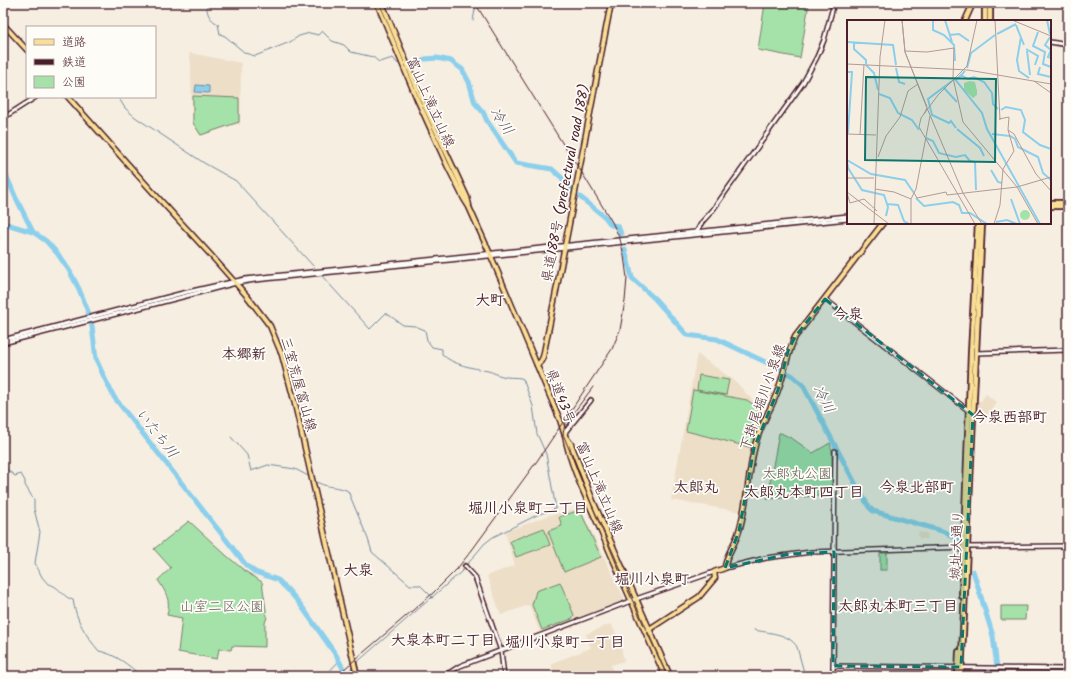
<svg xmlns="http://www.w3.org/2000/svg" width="1071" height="679" viewBox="0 0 1071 679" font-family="Kalam,'Klee One',sans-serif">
<rect width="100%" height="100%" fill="#f6eee1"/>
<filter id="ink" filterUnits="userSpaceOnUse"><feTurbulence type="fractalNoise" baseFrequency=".025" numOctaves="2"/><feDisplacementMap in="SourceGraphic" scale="8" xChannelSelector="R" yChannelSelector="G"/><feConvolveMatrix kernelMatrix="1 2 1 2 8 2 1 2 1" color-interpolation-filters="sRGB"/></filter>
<g filter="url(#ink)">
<g fill="#eddec7">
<polygon points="190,53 241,63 240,125 236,124 200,136 194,125 192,119 191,62 189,54"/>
<polygon points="697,354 735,381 765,414 753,448 742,512 671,500"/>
<polygon points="986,394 997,403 983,420 976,415 977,401 981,401"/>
<polygon points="580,508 624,598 622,601 540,632 529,605 501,615 487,576 515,565 505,532 550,515"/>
<polygon points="918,532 927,533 928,539 919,539"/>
<polygon points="611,624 620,642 624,661 611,665 615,676 553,676 552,663 591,648 586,634"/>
</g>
<g fill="#a4e2a9" stroke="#77806a">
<polygon points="765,3 809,3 800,58 758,50"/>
<polygon points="193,96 239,98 239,122 201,135 193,123"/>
<polygon points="699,375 729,380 726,395 697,390"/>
<polygon points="693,390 747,400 754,405 761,415 759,427 753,448 686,431"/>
<polygon points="779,433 781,433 793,439 813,453 830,443 832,451 833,495 768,499 767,498"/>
<polygon points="580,510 601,557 564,572 548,531 562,526 559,517"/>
<path d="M189,521L227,556L245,571L262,582L267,617L265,623V647L232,646L231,650L219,649L217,659L178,652L182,618L167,615C171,599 166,593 158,580L171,568L154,549Z"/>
<polygon points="544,528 550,545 516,557 510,541"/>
<rect x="880" y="553" width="7" height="17"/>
<polygon points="560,582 574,615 572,619 542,630 532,605 536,591"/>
<polygon points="1001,606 1026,606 1025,620 1003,620 1001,619"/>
</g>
<polygon fill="#8bcfec" stroke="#71899f" points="196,85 209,86 209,93 195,92"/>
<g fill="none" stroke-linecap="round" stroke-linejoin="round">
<g stroke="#71899f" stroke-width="1">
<path d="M207,3C206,13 209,19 218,24L220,34L225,36L245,53L255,56L290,42L299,36L310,33L318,35L322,31L332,41L344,45L351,52L373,57L379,62L393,58L397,63L400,64"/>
<polyline points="473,21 476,4"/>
<polyline points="409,63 425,59"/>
<polyline points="118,97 125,108 135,117 204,163 236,181 315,268"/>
<path d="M322,276L370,329L386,313L403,325L415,326L425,330L427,340L432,347L442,349V354C452,365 474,368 488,371C493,372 497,375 502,376C508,378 515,377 521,378L523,379L533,406L537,434L546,454L556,509L539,514L493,537L484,544L461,572L355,664"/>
<polyline points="231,437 247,455 251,471 268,465 295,469 310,477"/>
<path d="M3,466L15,476L21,474L25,481V485L34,500V509L40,532L35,563L42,577L48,584C60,586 62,597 73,600C76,620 86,636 99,651C115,654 129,665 141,676"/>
<path d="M314,480C325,489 337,485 348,491L368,539L372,552L410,585H420L433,598"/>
<path d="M754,630C768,633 789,633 797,647L805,676"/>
<polyline points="346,673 353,667"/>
<polyline points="204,676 232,673 237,673 242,676"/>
<polyline points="325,676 340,660"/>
</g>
<g stroke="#8bcfec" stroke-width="5">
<polyline points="425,59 437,58 451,61 456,65 462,69 469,82 475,103 483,112 487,121 516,163 552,169 562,178 571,190"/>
<polyline points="3,168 15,196 33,232 46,241 57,253 69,270 79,289 87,309 92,326 96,359 105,379 114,397 246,565 255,572 278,580 289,591 300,604 336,655 347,676"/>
<polyline points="580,197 605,217 611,225 618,226 621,234"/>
<polyline points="3,223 33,232"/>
<polyline points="625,249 632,278 655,299 687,335 717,339 780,369 793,376 803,385 856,485 869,507 873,511 942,531 953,536 959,540"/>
<polyline points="973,571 993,636 998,676"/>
</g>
<defs>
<g id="minor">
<polyline points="1050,42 1068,45"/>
<polyline points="3,118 36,97"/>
<polyline points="697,231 702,222 712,211 803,83 817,57 824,40 834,3"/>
<polyline points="825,299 969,411"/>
<polyline points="3,340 183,293 245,279 848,216"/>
<polyline points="3,343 186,296 236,283 255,280 848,219"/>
<polyline points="976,353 1068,350"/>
<polyline points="565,435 566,431 591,400"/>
<polyline points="465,566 475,577 493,628 501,651 504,676"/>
<polyline points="725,568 766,558 811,552 968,547 1068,546"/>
<polyline points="833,666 1068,669"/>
<polyline points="444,676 460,666 636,599 714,572"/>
<polyline points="833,676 835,451"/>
</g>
<g id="major">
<polyline points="377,3 417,99 447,165 464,199 469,207 491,256 560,420 565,436"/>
<polyline points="382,3 422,100 467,197 469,205"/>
<polyline points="965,21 973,3"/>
<polyline points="3,24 27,50"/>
<polyline points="68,97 151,190 208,252 247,296 270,326 282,355 294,400 357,676"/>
<path d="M537,365L541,361L543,357C567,239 588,121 611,3"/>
<path d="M648,630L699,597L715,578L714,572L725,568C725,556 736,543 739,531C747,505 748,476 754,450C758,428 771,410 778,390C785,372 787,354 795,337L883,223"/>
<path d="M665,676C642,625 619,574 597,522C585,495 570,465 565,436L571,444L593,501L670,676"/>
</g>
<g id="highway">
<polyline points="985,21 985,3"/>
<polyline points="990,21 990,3"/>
<polyline points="1050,203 1068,203"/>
<polyline points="1050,206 1068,206"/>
<polyline points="962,596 971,353 978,223"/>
<polyline points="958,676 959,652"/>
<polyline points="961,676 982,223"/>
</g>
</defs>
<use href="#minor" stroke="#4a1f2b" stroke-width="6"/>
<use href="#major" stroke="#4a1f2b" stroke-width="7"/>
<use href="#highway" stroke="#4a1f2b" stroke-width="8"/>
<use href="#minor" stroke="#fdfcf7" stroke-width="3"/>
<use href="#major" stroke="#f9df96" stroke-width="4"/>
<use href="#highway" stroke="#f9df96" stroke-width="4.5"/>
<polyline stroke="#4a1f2b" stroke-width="1" points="593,387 565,424 563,434 587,494 625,584 667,676"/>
<polyline stroke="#4a1f2b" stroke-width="1" points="336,676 433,593 456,570 472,550 537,461 612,349 620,330 625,301 627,278 624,256 620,239 612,222 579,168 566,149 475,3"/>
</g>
</g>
<path fill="#0f766e" fill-opacity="0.2" stroke="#0f766e" stroke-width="3" stroke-dasharray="8 5" stroke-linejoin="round" d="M825,299L973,415L961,667L833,666L834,552L790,554L725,568L739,531L754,448L778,390L788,351L795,337Z"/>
<g text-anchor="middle" stroke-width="3.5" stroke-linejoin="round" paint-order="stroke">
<g font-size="14" fill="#4a1f2b" stroke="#fdfcf7">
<text transform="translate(431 102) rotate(66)" y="5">富山上滝立山線</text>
<text transform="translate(565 183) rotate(-79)" y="5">県道188号 (prefectural road 188)</text>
<text transform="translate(299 384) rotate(74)" y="5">三室荒屋富山線</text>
<text transform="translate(561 396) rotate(69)" y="5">県道43号</text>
<text transform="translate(762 397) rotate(-71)" y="5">下掛尾堀川小泉線</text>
<text transform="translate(600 487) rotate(67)" y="5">富山上滝立山線</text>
<text transform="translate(956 545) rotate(-87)" y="5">城址大通り</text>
</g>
<g font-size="14" fill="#655a51" stroke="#fdfcf7">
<text x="797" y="478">太郎丸公園</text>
<text x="222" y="611">山室二区公園</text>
</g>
<g font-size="15" font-style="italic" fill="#5e5465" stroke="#fdfcf7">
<text transform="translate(502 121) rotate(56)" y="5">冷川</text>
<text transform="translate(824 399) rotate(62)" y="5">冷川</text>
<text transform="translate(157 433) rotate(52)" y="5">いたち川</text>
</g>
<g font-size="15" font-weight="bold" fill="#4a1f2b" stroke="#fdfcf7">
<text x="490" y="305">大町</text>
<text x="848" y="319">今泉</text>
<text x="244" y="359">本郷新</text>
<text x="1010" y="422">今泉西部町</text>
<text x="696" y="492">太郎丸</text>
<text x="917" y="492">今泉北部町</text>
<text x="804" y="497">太郎丸本町四丁目</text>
<text x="528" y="513">堀川小泉町二丁目</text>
<text x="358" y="575">大泉</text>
<text x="652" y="584">堀川小泉町</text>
<text x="898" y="611">太郎丸本町三丁目</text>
<text x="443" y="645">大泉本町二丁目</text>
<text x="565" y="647">堀川小泉町一丁目</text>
</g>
</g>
<g transform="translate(847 20)">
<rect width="204" height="204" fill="#f6eee1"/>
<path d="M123,61L128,62L130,71V75L126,78L117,70V63ZM173 195a5 5 0 1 1 10 0a5 5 0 1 1-10 0Z" fill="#a4e2a9"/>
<path fill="none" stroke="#8bcfec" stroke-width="2" d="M86,0V10L97,15L107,25L108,41M98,0L105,22M200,0L203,14M169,5L177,25M191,12L186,26L198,32L196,44L204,47M150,14L169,4M102,15L112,14L122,21M174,17L170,40L172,51L182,58M203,17L198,25L204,30L201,37L204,38M0,22L46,25L49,45M7,23V29L19,40V44M179,29L191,36L188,45M180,31L183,55M19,45L27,53L31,70M193,47L191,54L204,57M49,48L52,62L58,64M120,48L124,33L148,15M0,52H5L1,113M114,55L121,59L127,57L137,62L145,73L146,84L151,89M107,58L135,93L140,109L193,204M105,61L81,79L85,95L102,103L104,101L109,108M108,61L118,51M97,68L110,82M32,74L43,78L51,93L65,100L72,110M154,90L159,87L174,90L178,100L176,112L193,125L204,129M110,109L133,128L137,136M145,114L163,116L168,119L171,127L191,137L196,153L204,160M79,118L86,121L92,133L96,134M96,134L109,137L118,135L123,141L128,142L129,170M0,140L24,154L58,160L67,173M0,142L1,148L15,170L37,175L41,187L39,196M144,150L151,162L155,163M69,178L77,186L106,182L112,185L115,193H123L140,204M164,179L173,204M40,184L51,185L57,201L62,204M149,202L160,200L170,204"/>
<path fill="none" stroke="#b19b98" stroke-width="1" d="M55,0L58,32L80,87M55,0L58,32L80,88L77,94M148,0L153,100M165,0L204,16M58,31L80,32L107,28L106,58L116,102L170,167L191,204M0,44L121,50L204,64M187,61L204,73M80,88L116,173L135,204M161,110L167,114L189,154L204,171M0,114L29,115M13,115L17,44M31,137L39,116L53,97L61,71L71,64M0,158H27M28,169L47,172L64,179M0,172L42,204M0,173L3,183L17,179L30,191L28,189M67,173L70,178L99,172L100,175L170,167L204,157M27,204L33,37L38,0M64,204V179L69,169L83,96M128,204L72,107L74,98L91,75L120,46L130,0M147,204L153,185L156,149L167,131L161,110L162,97L152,99"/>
<path fill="#0f766e" fill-opacity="0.15" stroke="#0f766e" stroke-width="2" d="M19,57L149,59L148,142L18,140Z"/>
<rect width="204" height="204" fill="none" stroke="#4a1f2b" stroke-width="2"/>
</g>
<rect width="1071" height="679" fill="none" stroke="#fdfcf7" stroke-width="16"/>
<rect x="8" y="8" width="1055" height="663" fill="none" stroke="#4a1f2b" stroke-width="1.5" filter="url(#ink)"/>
<rect x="26" y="26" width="130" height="72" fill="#fdfcf7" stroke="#b5a4a5"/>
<rect x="34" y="39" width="20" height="6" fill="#f9df96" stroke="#b5a4a5"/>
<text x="62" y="46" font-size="12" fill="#4a1f2b">道路</text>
<rect x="34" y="59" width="20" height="6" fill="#4a1f2b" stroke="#b5a4a5"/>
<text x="62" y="66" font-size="12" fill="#4a1f2b">鉄道</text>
<rect x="34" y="76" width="20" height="12" fill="#a4e2a9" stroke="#b5a4a5"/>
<text x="62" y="86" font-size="12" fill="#4a1f2b">公園</text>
</svg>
